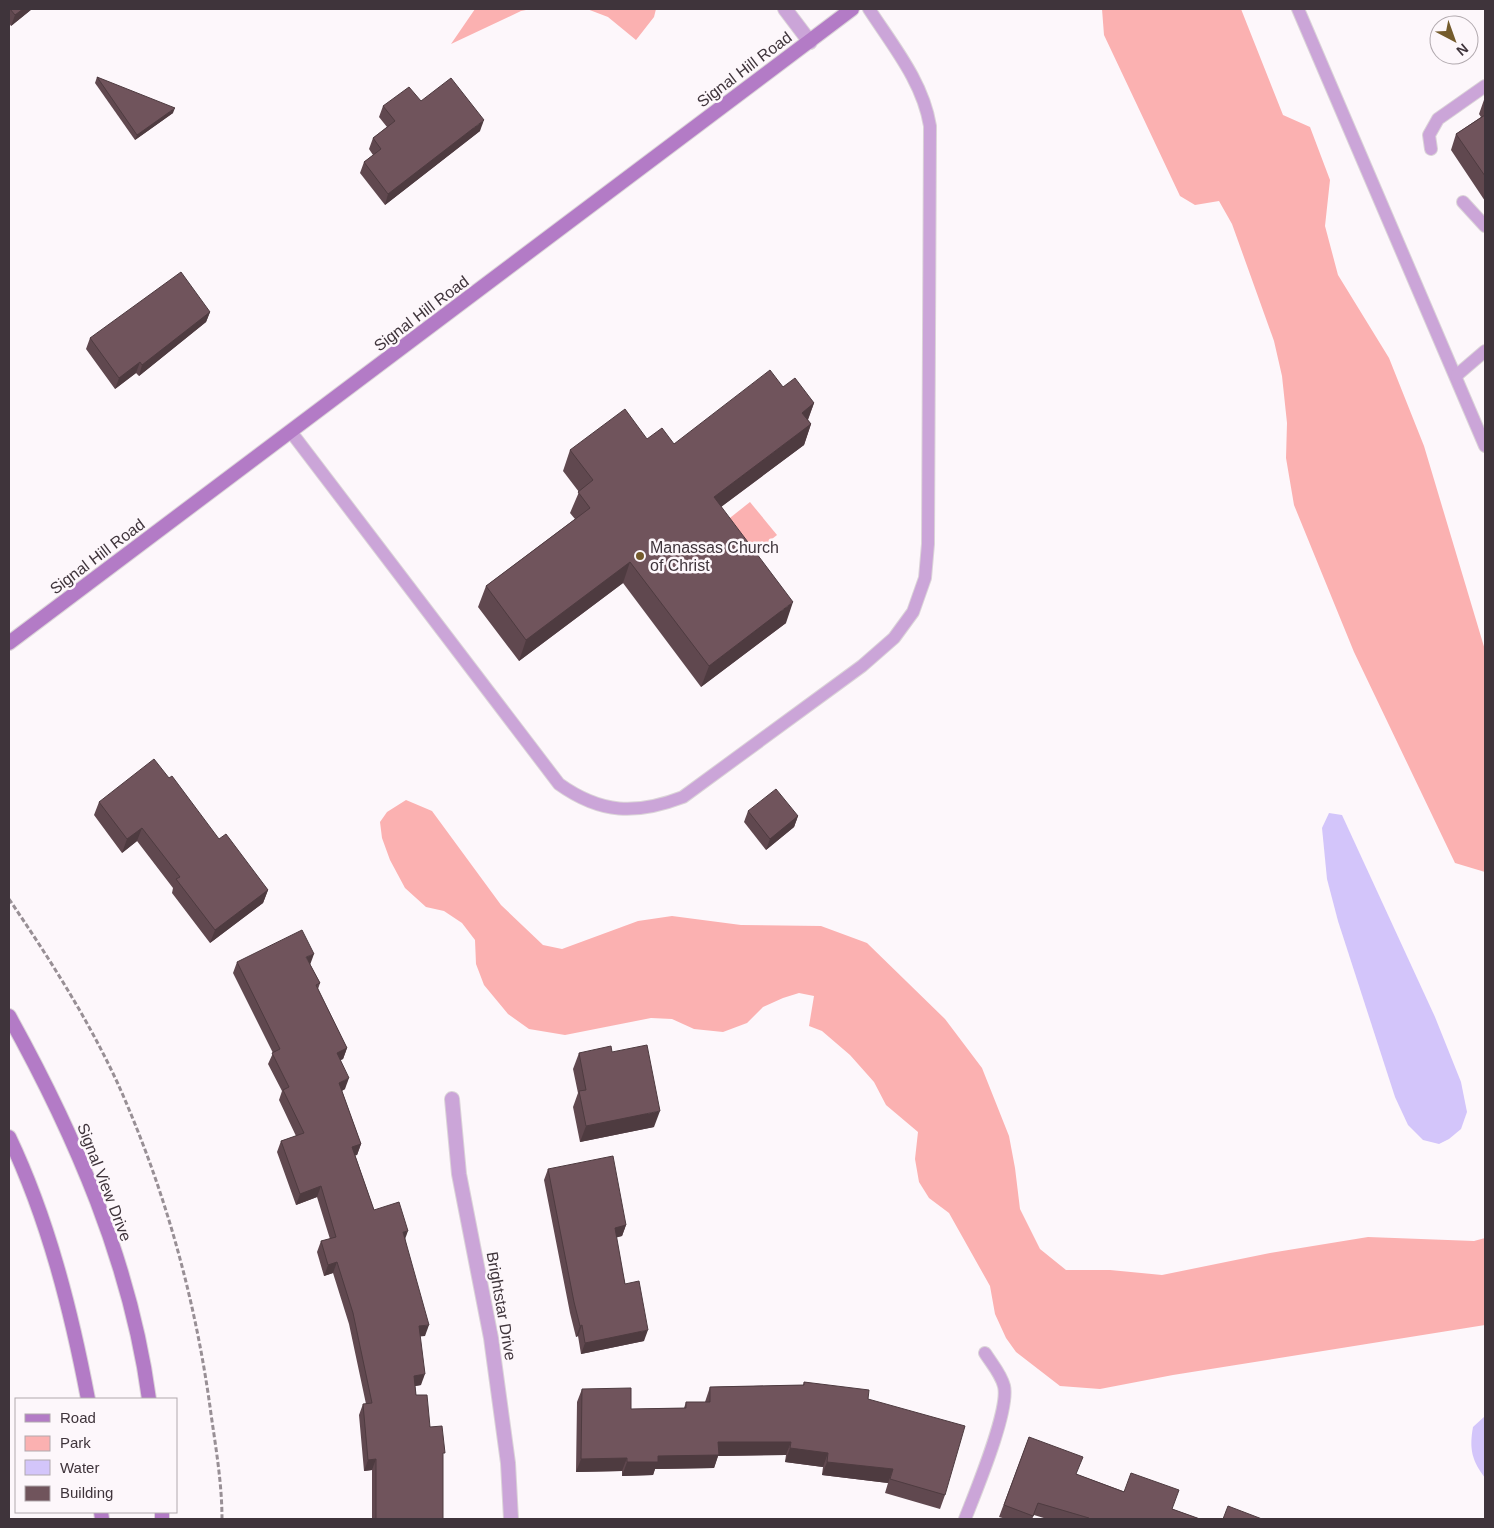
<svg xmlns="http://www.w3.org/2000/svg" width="1494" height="1528" viewBox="0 0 1494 1528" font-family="Helvetica,sans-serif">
<rect width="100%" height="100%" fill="#fdf7fb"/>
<g fill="#fbb1b1">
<polygon points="475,9 531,9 521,11 451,44"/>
<polygon points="587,9 656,9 654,17 636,40 608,17"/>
<polygon points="1102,9 1241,9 1283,115 1310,127 1330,180 1325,226 1338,275 1389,358 1424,446 1485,650 1485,872 1455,863 1354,652 1294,505 1286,458 1287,423 1282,376 1274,341 1232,224 1219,201 1195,205 1180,196 1104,35"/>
<polygon points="750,502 777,535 747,559 721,525"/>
<polygon points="406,800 432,811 501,905 543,945 562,949 638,921 672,916 741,925 821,926 867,943 945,1019 982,1068 1009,1136 1015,1168 1020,1209 1040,1249 1066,1270 1110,1270 1162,1275 1270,1253 1368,1237 1474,1241 1485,1238 1485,1325 1173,1375 1100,1389 1060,1386 1016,1352 1006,1338 995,1314 990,1286 949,1213 929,1198 919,1182 915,1159 918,1132 886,1105 874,1082 850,1055 822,1031 809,1026 814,996 799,993 783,998 763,1007 747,1023 723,1032 694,1029 672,1019 651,1018 565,1035 529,1029 508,1014 484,985 476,964 475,940 462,923 444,911 426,907 405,888 390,860 382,838 380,822 387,812"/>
</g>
<g fill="#d3c5fa">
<polygon points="1329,813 1342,815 1435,1017 1461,1082 1467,1112 1461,1129 1449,1139 1439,1144 1423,1140 1408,1125 1395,1097 1338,921 1327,879 1322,828"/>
<path d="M1485,1416V1478C1472,1461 1469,1449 1473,1427Z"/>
</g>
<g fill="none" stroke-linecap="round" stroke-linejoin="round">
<defs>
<g id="service">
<polyline points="1298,9 1485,446"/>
<polyline points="1431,149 1429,135 1438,119 1485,86"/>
<polyline points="1463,202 1485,226"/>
<polyline points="1457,375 1485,351"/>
<path d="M291,432L559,784C601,814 636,815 683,797L862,666L894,638L913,612L925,578L928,544L930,126C923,82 893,46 869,9"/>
<path d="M965,1519C975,1493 1010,1410 1004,1386C1001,1374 992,1364 985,1353"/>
</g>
<g id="minor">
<polyline points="785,9 810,42"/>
<polyline points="452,1099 459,1174 491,1338 508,1463 511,1519"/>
</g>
<g id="secondary">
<polyline points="9,643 852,9"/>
<path d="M9,1016C75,1135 131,1264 149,1399"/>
<path d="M9,1137C48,1219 71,1310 88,1399"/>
<polyline points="101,1512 102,1519"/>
<polyline points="162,1512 162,1519"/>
</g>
</defs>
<use href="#service" stroke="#dbd4d8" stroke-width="14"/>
<use href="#minor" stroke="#dbd4d8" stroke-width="16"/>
<use href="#secondary" stroke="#dbd4d8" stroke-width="16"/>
<path stroke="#988f95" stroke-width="3" stroke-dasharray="5 2.5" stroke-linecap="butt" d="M9,899C49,958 88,1019 118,1084C165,1189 196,1301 211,1414C216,1449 222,1484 222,1519"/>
<use href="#service" stroke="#cba5d8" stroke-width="12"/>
<use href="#minor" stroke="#cba5d8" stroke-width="14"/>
<use href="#secondary" stroke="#b37bc6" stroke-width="14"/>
</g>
<g fill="#60484f">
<polygon points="9,9 32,9 11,26 9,23"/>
<polygon points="97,77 173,113 135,140 95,83"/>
<polygon points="1485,97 1485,201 1451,150 1456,134 1481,117 1479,114"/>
<polygon points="421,101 480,131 385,205 360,173 364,162 373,155 369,149 373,138 387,127 379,117 383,106"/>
<polygon points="210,312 206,322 139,376 136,373 115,389 86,349 90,338"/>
<polygon points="783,387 814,403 808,420 811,424 804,445 721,507 786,623 701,687 623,583 519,661 478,607 486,586 575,519 570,513 579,492 563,471 570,450 647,439 674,444"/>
<polygon points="99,802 219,839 268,890 263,903 210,943 172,893 173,888 137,841 122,853 94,815"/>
<polygon points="748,811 798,816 794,827 766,850 744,822"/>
<polygon points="237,962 310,964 320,983 318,989 347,1048 343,1059 340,1060 345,1089 342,1091 361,1144 357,1155 355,1155 374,1210 405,1238 425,1336 420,1336 421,1385 415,1386 416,1395 430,1427 443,1460 443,1519 372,1519 372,1470 364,1471 359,1415 363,1404 366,1404 349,1324 333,1273 324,1276 317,1252 321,1241 330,1239 317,1197 296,1205 277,1152 281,1141 296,1136 279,1100 282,1091 268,1064 273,1053 233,973"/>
<polygon points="612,1052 654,1127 580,1142 573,1107 578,1093 573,1069 579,1053"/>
<polygon points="548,1169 626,1225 622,1236 616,1237 625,1284 644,1341 581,1354 578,1336 576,1337 570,1313 544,1180"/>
<polygon points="804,1382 868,1399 945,1495 940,1509 885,1493 888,1483 822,1475 823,1467 785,1462 786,1455 718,1456 714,1468 655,1469 653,1475 622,1476 622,1471 576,1472 577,1402 582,1389 631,1409 684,1408 686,1402 705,1402 710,1387 803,1385"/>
<polygon points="1029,1437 1076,1474 1200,1519 1047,1519 1034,1515 1032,1519 1006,1519 999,1517"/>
</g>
<g fill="#4e3b40">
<polygon points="23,9 32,9 11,26 15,15"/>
<polygon points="175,108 173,113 135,140 137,135"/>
<polygon points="484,120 480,131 385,205 388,194"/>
<polygon points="210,312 206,322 139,376 142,365"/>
<polygon points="140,362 136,373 115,389 119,378"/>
<polygon points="814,403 806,424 802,413"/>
<polygon points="811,424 804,445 706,518 714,497"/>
<polygon points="630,562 623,583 519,661 526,640"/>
<polygon points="793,602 786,623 701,687 709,666"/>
<polygon points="798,816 794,827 766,850 770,839"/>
<polygon points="142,828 137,841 122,853 127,839"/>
<polygon points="268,890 263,903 210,943 215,930"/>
<polygon points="314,954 310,965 306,957"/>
<polygon points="347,1048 343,1059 333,1064 337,1053"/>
<polygon points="349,1078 345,1089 335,1094 339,1083"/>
<polygon points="660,1111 654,1127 580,1142 586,1126"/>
<polygon points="361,1144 357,1155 348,1158 352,1147"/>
<polygon points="321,1186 317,1197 296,1205 300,1194"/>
<polygon points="626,1225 622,1236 611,1239 615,1228"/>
<polygon points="408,1231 404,1242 403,1232"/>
<polygon points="337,1262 333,1273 324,1276 328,1265"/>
<polygon points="429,1325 425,1336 415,1337 419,1326"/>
<polygon points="582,1325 578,1336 576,1337 580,1326"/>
<polygon points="648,1330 644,1341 581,1354 585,1343"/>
<polygon points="425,1374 421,1385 410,1387 414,1376"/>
<polygon points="718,1442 791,1442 786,1455 718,1456 714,1468 655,1469 653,1475 622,1476 627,1462"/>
<polygon points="790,1448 828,1453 823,1467 785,1462"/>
<polygon points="627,1458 622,1471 576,1472 581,1459"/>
<polygon points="376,1459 372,1470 364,1471 368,1460"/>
<polygon points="827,1462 893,1469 888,1483 822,1475"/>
</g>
<g fill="#70545c" stroke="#4e3b40">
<polygon points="10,9 23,9 15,15"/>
<polygon points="97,77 175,108 137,135"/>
<polygon points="451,78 484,120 388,194 364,162 381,149 373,138 395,121 383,106 409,87 421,101"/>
<polygon points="1485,115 1485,176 1456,134"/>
<polygon points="181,272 210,312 142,365 140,362 119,378 90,338"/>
<polygon points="770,370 783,387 795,378 814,403 802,413 811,424 714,497 793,602 709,666 630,562 526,640 486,586 590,508 578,492 593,480 570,450 625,409 647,439 662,428 674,444"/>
<polygon points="154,759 169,778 172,776 219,839 226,834 268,890 215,930 176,879 180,877 142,828 127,839 99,802"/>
<polygon points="776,789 798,816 770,839 748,811"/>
<polygon points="302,930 314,954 306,957 320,983 316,985 347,1048 337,1053 349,1078 339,1083 361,1144 352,1147 374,1210 399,1202 408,1231 403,1232 429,1325 419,1326 425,1374 414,1376 416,1395 427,1395 430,1427 442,1426 445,1453 443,1453 443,1519 376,1519 376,1459 368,1460 363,1404 372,1403 353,1313 337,1262 328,1265 321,1241 336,1237 321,1186 300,1194 281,1141 304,1133 283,1090 289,1087 272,1053 280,1049 237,962"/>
<polygon points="647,1045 660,1111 586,1126 579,1091 586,1090 579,1053 611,1046 612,1052"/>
<polygon points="613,1156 626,1225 615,1228 625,1284 639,1281 648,1330 585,1343 582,1325 580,1326 574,1302 548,1169"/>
<polygon points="804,1382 869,1390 868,1399 965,1426 945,1495 890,1479 893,1469 827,1462 828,1453 790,1448 791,1442 718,1442 719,1455 658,1456 658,1462 627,1462 627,1458 581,1459 582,1389 631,1388 631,1409 686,1408 686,1402 710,1402 710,1387 804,1385"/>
<polygon points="1029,1437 1083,1457 1076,1474 1124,1492 1131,1473 1179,1490 1172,1509 1200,1519 1088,1519 1089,1518 1038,1503 1033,1516 1004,1505"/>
<polygon points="1228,1506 1262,1519 1223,1519"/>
</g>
<circle fill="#745b2c" stroke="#fdf7fb" stroke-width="2" cx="640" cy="556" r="5"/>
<g text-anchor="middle" stroke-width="5" stroke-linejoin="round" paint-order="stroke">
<g font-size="16" fill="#3f343b" stroke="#fdf7fb">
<text transform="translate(744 69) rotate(-37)" y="6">Signal Hill Road</text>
<text transform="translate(421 313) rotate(-37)" y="6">Signal Hill Road</text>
<text transform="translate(97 556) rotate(-37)" y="6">Signal Hill Road</text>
<text transform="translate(105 1182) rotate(69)" y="6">Signal View Drive</text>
<text transform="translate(502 1306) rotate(80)" y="6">Brightstar Drive</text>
</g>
<g font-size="16" fill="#3f343b" stroke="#fdf7fb" text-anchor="start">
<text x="650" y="553">Manassas Church<tspan x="650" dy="18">of Christ</tspan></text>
</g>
</g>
<rect width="1494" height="1528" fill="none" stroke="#3f343b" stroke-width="20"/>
<rect x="15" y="1398" width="162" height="115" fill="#fdf7fb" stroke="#b1a9ae"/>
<rect x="25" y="1414" width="25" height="8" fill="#b37bc6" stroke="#b1a9ae"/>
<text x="60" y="1423" font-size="15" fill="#3f343b">Road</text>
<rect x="25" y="1436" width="25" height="15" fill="#fbb1b1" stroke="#b1a9ae"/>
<text x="60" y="1448" font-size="15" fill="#3f343b">Park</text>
<rect x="25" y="1460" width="25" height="15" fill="#d3c5fa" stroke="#b1a9ae"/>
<text x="60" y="1473" font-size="15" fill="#3f343b">Water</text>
<rect x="25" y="1486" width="25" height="15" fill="#70545c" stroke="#b1a9ae"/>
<text x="60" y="1498" font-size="15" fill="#3f343b">Building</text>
<g transform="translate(1454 40) rotate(139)"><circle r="24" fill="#fdf7fb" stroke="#b1a9ae"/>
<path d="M0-4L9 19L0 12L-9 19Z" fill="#745b2c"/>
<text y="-8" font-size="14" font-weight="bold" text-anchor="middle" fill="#3f343b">N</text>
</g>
</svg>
